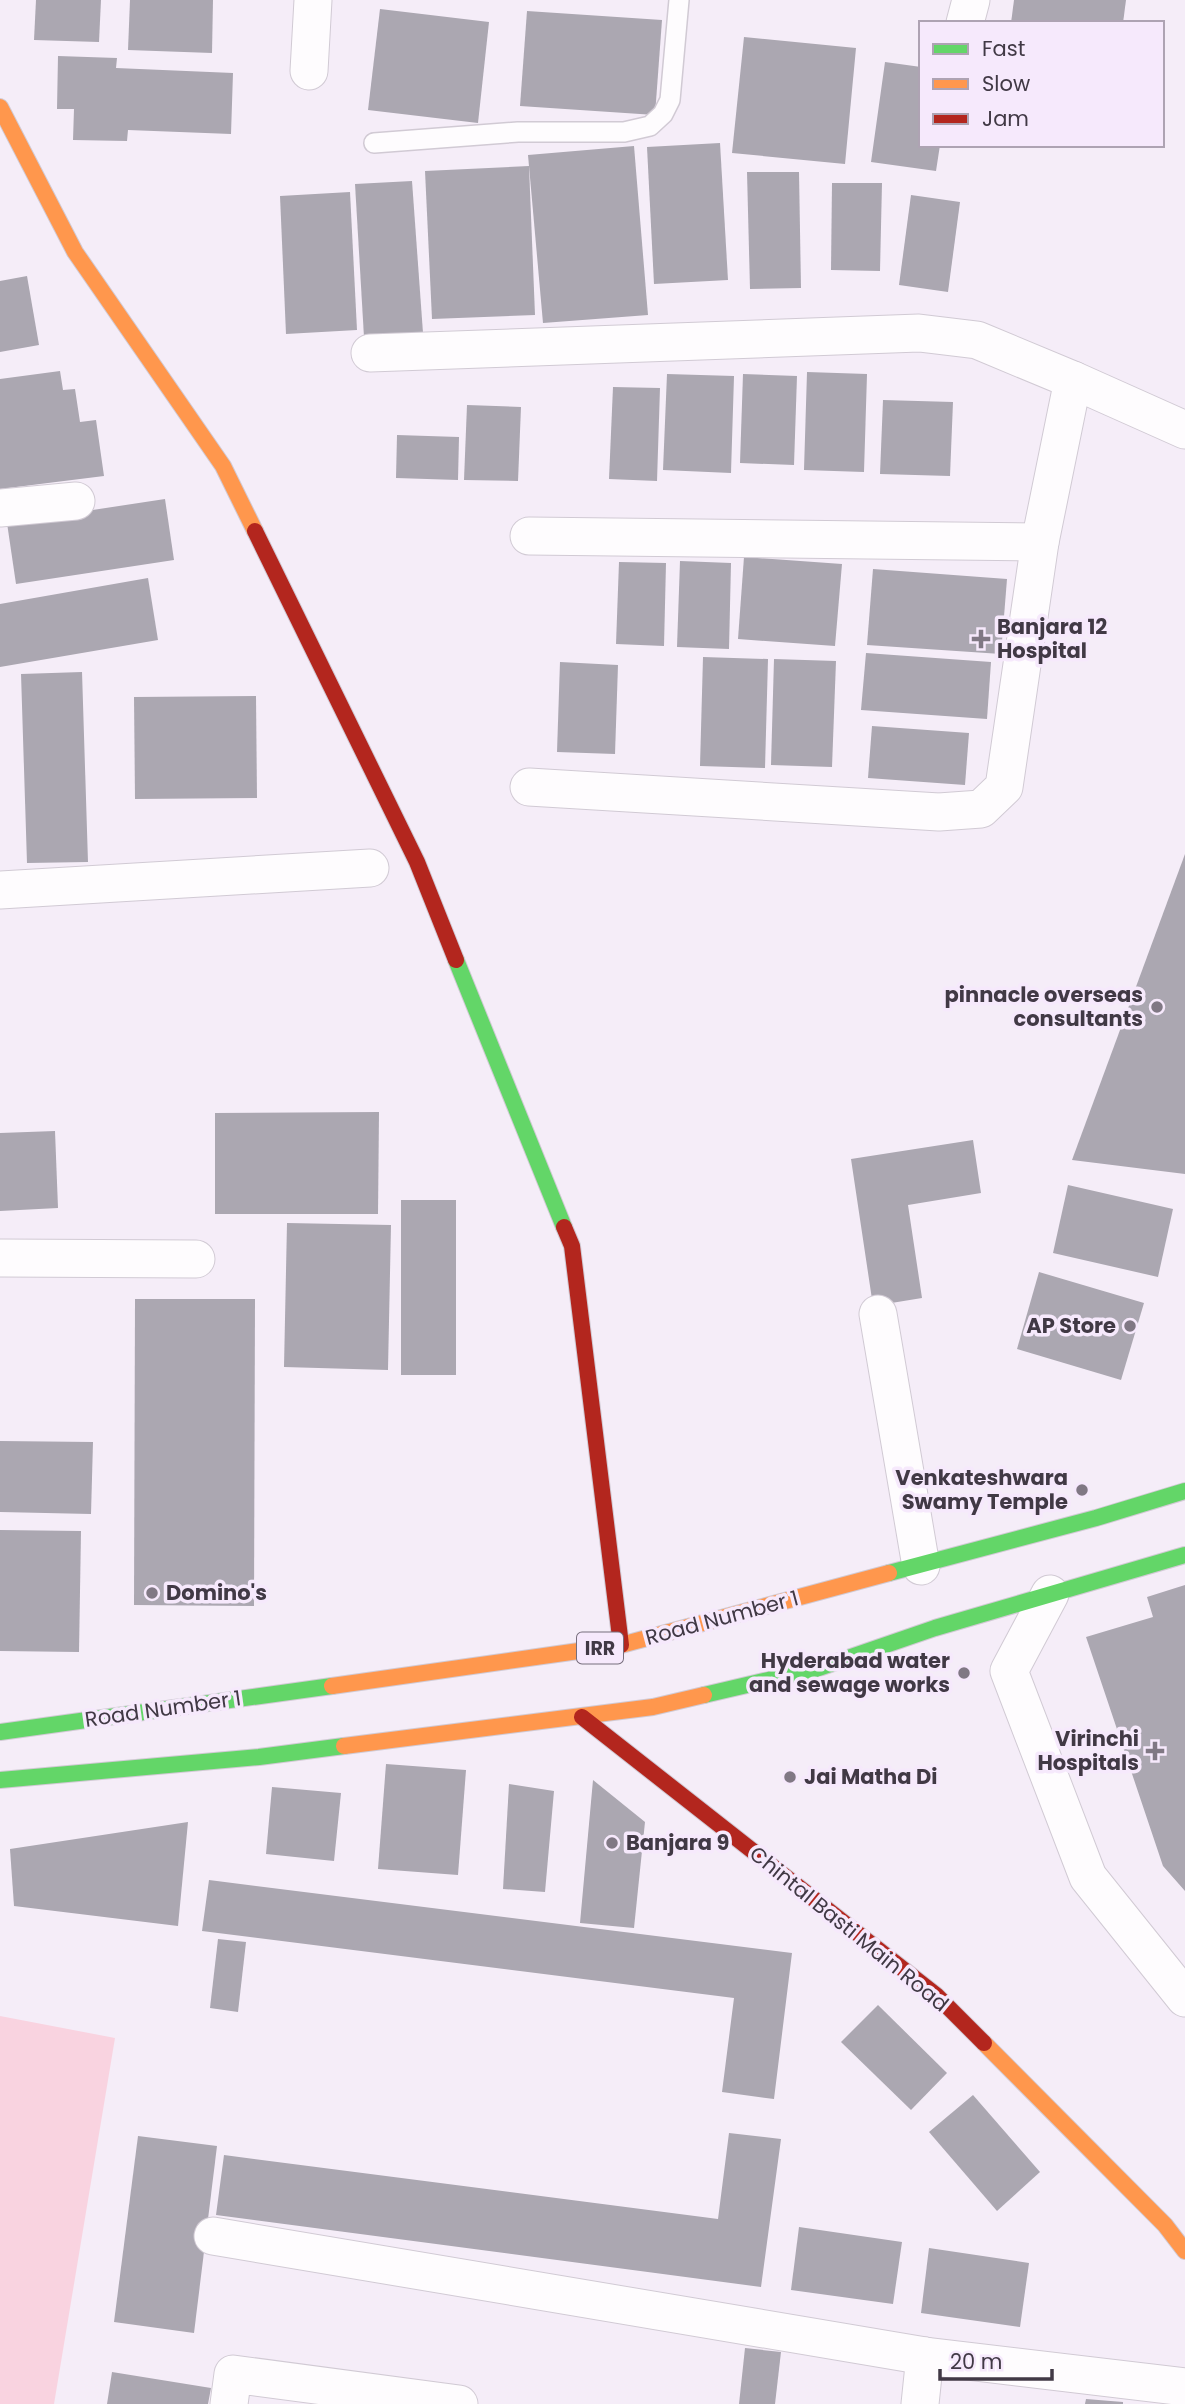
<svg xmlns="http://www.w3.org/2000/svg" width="1185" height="2404" viewBox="0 0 1185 2404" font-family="Poppins,sans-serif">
<rect width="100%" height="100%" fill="#f5edf8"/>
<polygon fill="#f9d3e0" points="0,2016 115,2038 54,2404 0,2404"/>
<g fill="#aba7b1">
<polygon points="36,0 101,0 99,42 34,40"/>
<polygon points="130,0 213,0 212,53 128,50"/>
<polygon points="1014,0 1126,0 1123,23 1011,23"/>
<polygon points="380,9 489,22 478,123 368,110"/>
<polygon points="527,11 662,20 655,115 520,106"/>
<polygon points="744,37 856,48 845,164 732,153"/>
<polygon points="58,56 117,58 116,68 233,73 231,134 128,130 127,141 73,140 74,109 57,109"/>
<polygon points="885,62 921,67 921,145 940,145 936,171 871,162"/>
<polygon points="720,143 728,280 654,284 647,147"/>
<polygon points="634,146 648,315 543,323 528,155"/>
<polygon points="529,166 535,315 432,319 425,171"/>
<polygon points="747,172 799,172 801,288 750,289"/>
<polygon points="412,181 423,333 364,337 355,184"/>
<polygon points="832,183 882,183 880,271 831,270"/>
<polygon points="350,192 357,330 286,334 280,196"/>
<polygon points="911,195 960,202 948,292 899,285"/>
<polygon points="27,276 39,345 0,352 0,281"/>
<polygon points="60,371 63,390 75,389 80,422 96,420 104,476 0,489 0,379"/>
<polygon points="807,372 867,374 864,472 804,470"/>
<polygon points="667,374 734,376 731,473 663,470"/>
<polygon points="743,374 797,376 794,465 740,463"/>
<polygon points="613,387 660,388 657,481 609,479"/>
<polygon points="883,400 953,402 950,476 880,474"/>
<polygon points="467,405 521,407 518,481 464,480"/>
<polygon points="397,435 459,437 458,480 396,478"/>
<polygon points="165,499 174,560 16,584 7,523"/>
<polygon points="744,557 842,564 835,646 738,639"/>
<polygon points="680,561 731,563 729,649 677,647"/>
<polygon points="619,562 666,563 664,646 616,644"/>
<polygon points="873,569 1007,579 1001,654 867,645"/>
<polygon points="148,578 158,640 0,667 0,604"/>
<polygon points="866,653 991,662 987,719 861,710"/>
<polygon points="703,657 768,659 765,768 700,766"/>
<polygon points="774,659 836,661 832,767 771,765"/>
<polygon points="560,662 618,665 615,754 557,752"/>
<polygon points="82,672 88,862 27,863 21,674"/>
<polygon points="256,696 257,798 135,799 134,697"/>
<polygon points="872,726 969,733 965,785 868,778"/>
<polygon points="1185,854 1185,1174 1072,1160"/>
<polygon points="379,1112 378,1214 215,1214 215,1113"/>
<polygon points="55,1131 58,1208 0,1211 0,1133"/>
<polygon points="973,1140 981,1193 908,1205 922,1298 873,1306 851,1159"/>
<polygon points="1068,1185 1173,1209 1158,1277 1053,1253"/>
<rect x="401" y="1200" width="55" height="175"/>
<polygon points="287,1223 391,1225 388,1370 284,1367"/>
<polygon points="1039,1272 1144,1303 1121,1380 1017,1349"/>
<polygon points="135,1299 255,1299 254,1606 134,1605"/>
<polygon points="0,1441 93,1442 91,1514 0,1512"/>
<polygon points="0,1530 81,1531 79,1652 0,1651"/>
<polygon points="1185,1585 1185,1891 1163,1866 1086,1637 1153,1617 1147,1597"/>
<polygon points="386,1764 466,1770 458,1875 378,1869"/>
<polygon points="593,1780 645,1822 634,1928 580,1923"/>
<polygon points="509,1784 554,1791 545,1892 503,1889"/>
<polygon points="272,1787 341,1793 334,1861 266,1854"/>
<polygon points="188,1822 178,1926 14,1906 10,1849"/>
<polygon points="209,1880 792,1953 774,2099 722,2092 734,1998 202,1931"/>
<polygon points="218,1939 246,1942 238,2012 210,2008"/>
<polygon points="878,2005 947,2073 911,2110 841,2042"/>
<polygon points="973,2095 1040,2172 997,2211 929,2132"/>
<polygon points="729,2133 781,2139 761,2287 216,2215 224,2155 718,2219"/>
<polygon points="138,2136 217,2146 194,2333 114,2322"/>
<polygon points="799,2227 902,2242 893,2304 791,2290"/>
<polygon points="929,2248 1029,2263 1020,2327 921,2313"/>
<polygon points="745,2348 781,2352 775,2404 739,2404"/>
<polygon points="112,2372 211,2388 208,2404 107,2404"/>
<polygon points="1086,2399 1123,2402 1123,2404 1085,2404"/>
</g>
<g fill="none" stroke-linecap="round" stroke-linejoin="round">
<defs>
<polyline id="lane" points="374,143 518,132 624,132 650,126 663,114 670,100 679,0"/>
<g id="street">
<polyline points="965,23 971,0"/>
<polyline points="309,71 313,0"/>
<polyline points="370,353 919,333 977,340 1073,380 1040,542 529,536"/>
<polyline points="1073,380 1185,430"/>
<polyline points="0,508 76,501"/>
<polyline points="529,787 939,812 981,809 1004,787 1040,542"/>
<polyline points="0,890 370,868"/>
<polyline points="0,1258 196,1259"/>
<polyline points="878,1314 921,1566"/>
<polyline points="1050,1594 1009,1671 1088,1877 1185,1998"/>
<polyline points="213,2236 925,2356 1185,2387"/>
<polyline points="229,2404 233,2374 459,2404"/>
<polyline points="920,2404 925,2356"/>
</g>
<g id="fast">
<polyline points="456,960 564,1227"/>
<polyline points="889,1573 1096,1518 1185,1491"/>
<polyline points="704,1695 816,1669 935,1628 1185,1555"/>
<polyline points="0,1732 332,1686"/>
<polyline points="0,1780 259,1757 344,1746"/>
</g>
<g id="slow">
<polyline points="0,107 75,252 223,466 255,531"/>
<polyline points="332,1686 621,1645 889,1573"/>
<polyline points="344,1746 653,1707 704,1695"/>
<polyline points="984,2043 1165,2225 1185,2251"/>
</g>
<g id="jam">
<polyline points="255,531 417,862 456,960"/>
<polyline points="564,1227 572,1246 621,1645"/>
<polyline points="582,1717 936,1995 984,2043"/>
</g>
</defs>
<use href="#lane" stroke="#d1cad4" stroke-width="22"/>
<use href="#street" stroke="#d1cad4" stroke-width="39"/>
<use href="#fast" stroke="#d1cad4" stroke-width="18"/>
<use href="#slow" stroke="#d1cad4" stroke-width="18"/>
<use href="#jam" stroke="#d1cad4" stroke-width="18"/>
<use href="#lane" stroke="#fefcfe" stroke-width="19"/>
<use href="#street" stroke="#fefcfe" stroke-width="37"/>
<use href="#fast" stroke="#63d668" stroke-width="16"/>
<use href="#slow" stroke="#ff974d" stroke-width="16"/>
<use href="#jam" stroke="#b3261e" stroke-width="16"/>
</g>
<g fill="#807884" stroke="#f6e9fc" stroke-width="2.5">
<path d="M977.5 628.5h7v7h7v7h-7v7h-7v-7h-7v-7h7z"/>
<circle cx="1157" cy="1007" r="7"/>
<circle cx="1130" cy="1326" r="7"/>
<circle cx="1082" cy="1490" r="7"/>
<circle cx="152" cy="1593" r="7"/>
<circle cx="964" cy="1673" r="7"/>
<path d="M1151.5 1740.5h7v7h7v7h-7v7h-7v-7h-7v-7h7z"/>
<circle cx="790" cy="1777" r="7"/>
<circle cx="612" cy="1843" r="7"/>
</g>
<g text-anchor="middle" stroke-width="7" stroke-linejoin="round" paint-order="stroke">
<rect fill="#f6e9fc" stroke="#776e7c" stroke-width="2" x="577" y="1632.5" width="46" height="31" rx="5"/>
<g font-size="19" font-weight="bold" fill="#413945">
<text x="600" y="1655">IRR</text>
</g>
<g font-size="21" font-weight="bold" fill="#413945" stroke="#f6e9fc" text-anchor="end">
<text x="997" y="634" text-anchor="start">Banjara 12<tspan x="997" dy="24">Hospital</tspan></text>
<text x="1143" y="1002">pinnacle overseas<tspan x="1143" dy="24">consultants</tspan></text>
<text x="1116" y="1333">AP Store</text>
<text x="1068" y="1485">Venkateshwara<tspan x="1068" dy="24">Swamy Temple</tspan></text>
<text x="166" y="1600" text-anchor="start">Domino's</text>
<text x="950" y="1668">Hyderabad water<tspan x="950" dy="24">and sewage works</tspan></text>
<text x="1139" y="1746">Virinchi<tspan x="1139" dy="24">Hospitals</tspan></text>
<text x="804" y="1784" text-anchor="start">Jai Matha Di</text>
<text x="626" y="1850" text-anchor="start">Banjara 9</text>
</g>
<g font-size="21" fill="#413945" stroke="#f6e9fc">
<text transform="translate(722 1618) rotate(-15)" y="7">Road Number 1</text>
<text transform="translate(163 1709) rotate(-8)" y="7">Road Number 1</text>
<text transform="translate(849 1929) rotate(39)" y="7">Chintal Basti Main Road</text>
</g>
</g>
<rect x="919" y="21" width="245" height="126" fill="#f6e9fc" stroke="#aea3b3" stroke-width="2"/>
<rect x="933" y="44" width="35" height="10" fill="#63d668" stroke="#aea3b3" stroke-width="2"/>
<text x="982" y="56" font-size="21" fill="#413945">Fast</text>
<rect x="933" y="79" width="35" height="10" fill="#ff974d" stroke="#aea3b3" stroke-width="2"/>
<text x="982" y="91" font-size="21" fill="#413945">Slow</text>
<rect x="933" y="114" width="35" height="10" fill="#b3261e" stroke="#aea3b3" stroke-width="2"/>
<text x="982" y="126" font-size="21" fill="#413945">Jam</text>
<path d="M940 2369v10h112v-10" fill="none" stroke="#413945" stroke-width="3.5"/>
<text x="950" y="2369" font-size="21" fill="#413945" stroke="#f6e9fc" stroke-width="5" paint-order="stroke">20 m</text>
</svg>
